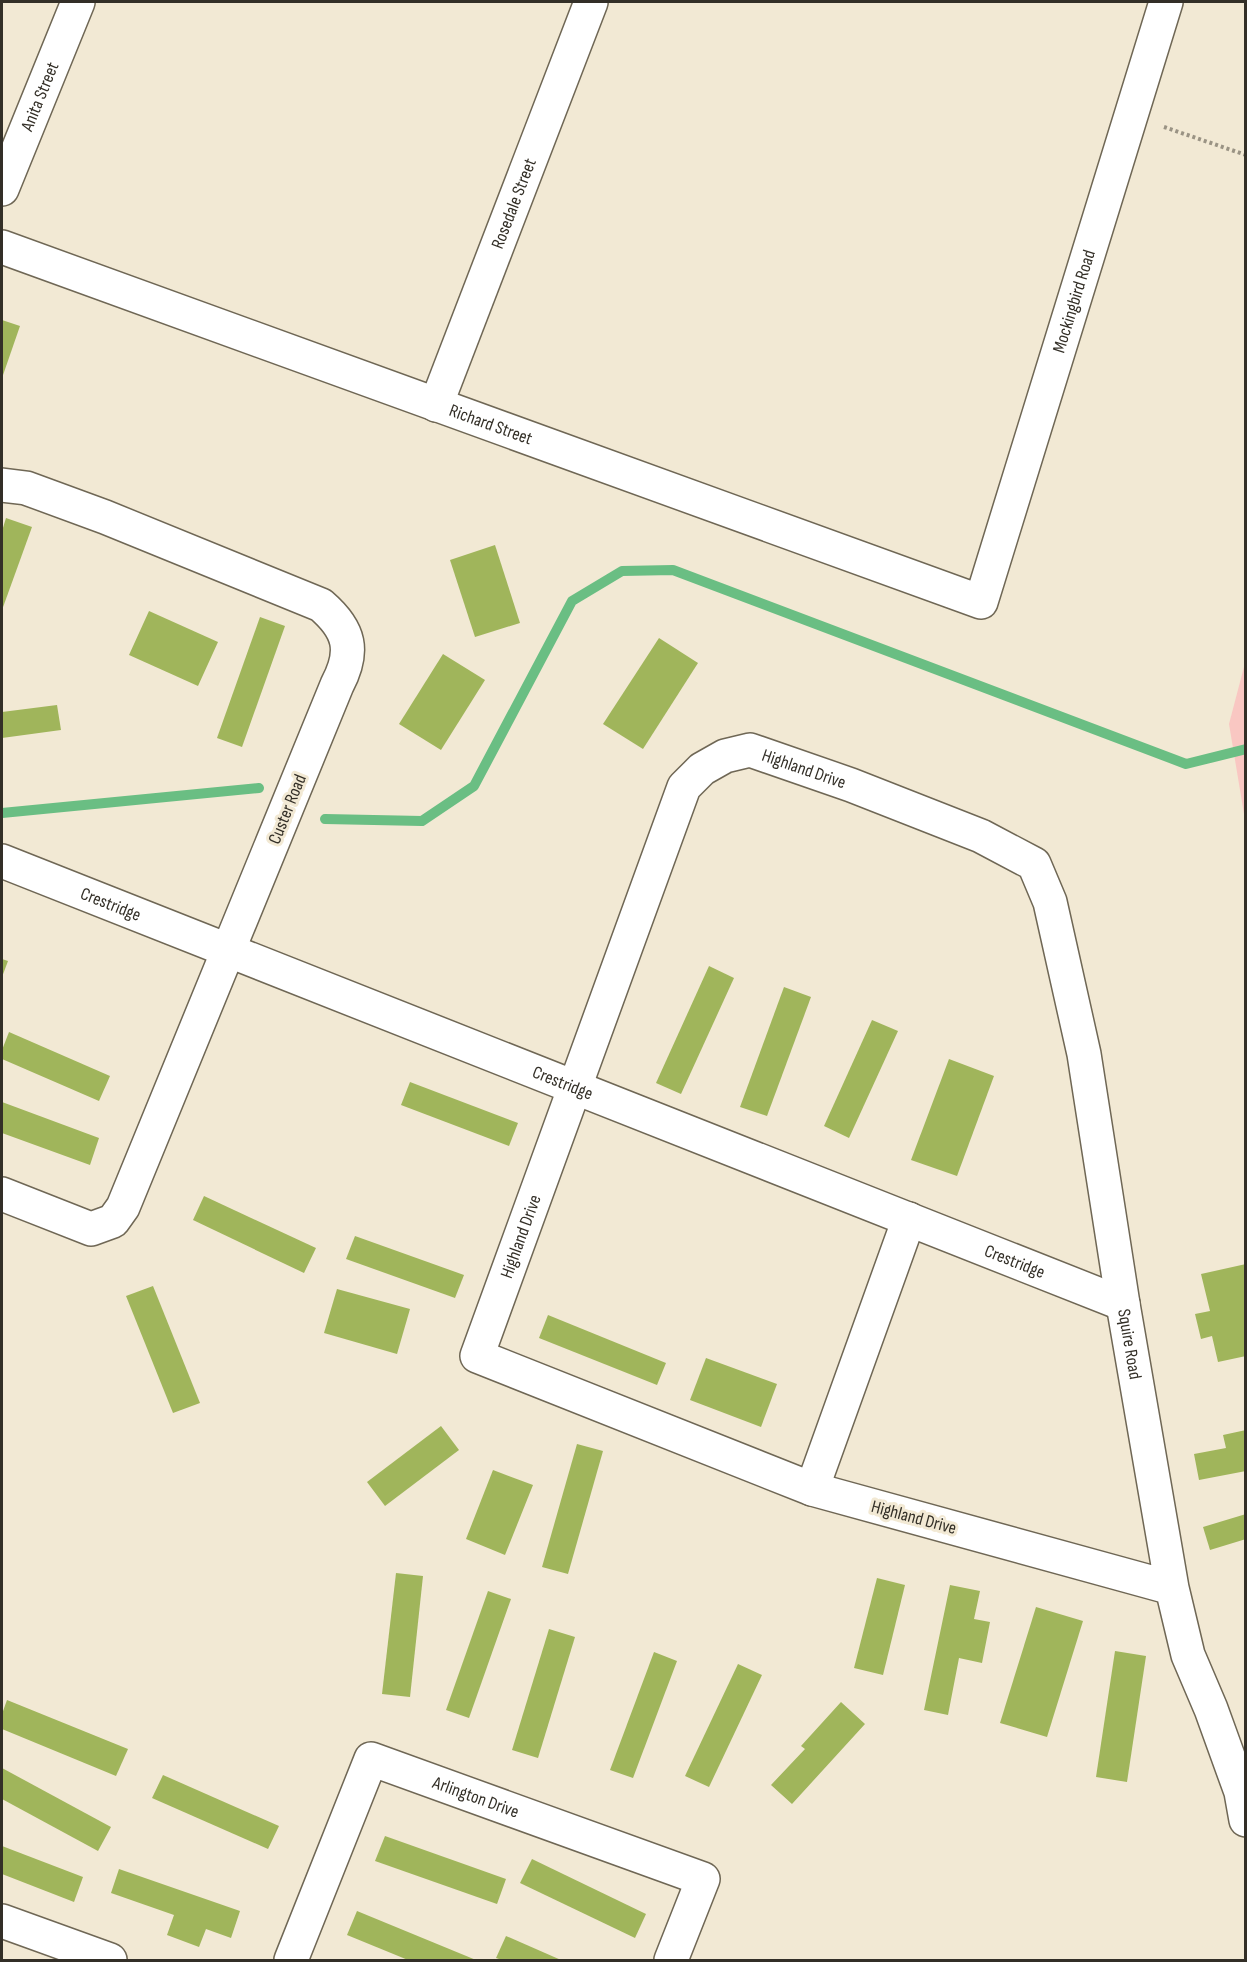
<svg xmlns="http://www.w3.org/2000/svg" width="1247" height="1962" viewBox="0 0 1247 1962" font-family="'Sofia Sans Condensed',sans-serif">
<rect width="100%" height="100%" fill="#f2e9d4"/>
<polygon fill="#f9c7c2" points="1245,663 1245,820 1229,724"/>
<g fill="none" stroke-linecap="round" stroke-linejoin="round">
<g stroke="#6abe83" stroke-width="10">
<polyline points="2,813 259,788"/>
<polyline points="325,819 422,821 474,786 572,601 622,571 673,570 1186,764 1246,749"/>
</g>
</g>
<g fill="#a0b55b">
<polygon points="2,320 20,326 2,378"/>
<polygon points="6,518 32,527 2,610 2,531"/>
<polygon points="495,545 520,623 475,637 450,560"/>
<polygon points="149,611 218,642 198,686 129,655"/>
<polygon points="260,617 285,626 242,747 217,738"/>
<polygon points="659,638 698,663 643,749 603,724"/>
<polygon points="443,654 485,680 441,750 399,724"/>
<polygon points="57,705 61,730 2,738 2,712"/>
<polygon points="2,959 8,961 2,977"/>
<polygon points="709,966 734,978 681,1094 656,1083"/>
<polygon points="784,987 811,997 767,1116 740,1107"/>
<polygon points="872,1020 898,1031 849,1138 824,1126"/>
<polygon points="9,1032 110,1076 99,1101 2,1059 2,1050"/>
<polygon points="949,1059 994,1076 957,1176 911,1160"/>
<polygon points="410,1082 518,1123 509,1146 401,1105"/>
<polygon points="2,1102 99,1138 90,1165 2,1133"/>
<polygon points="204,1196 316,1248 304,1273 193,1220"/>
<polygon points="355,1236 464,1275 455,1298 346,1259"/>
<polygon points="1246,1264 1246,1356 1218,1362 1212,1336 1201,1339 1195,1314 1210,1311 1201,1274"/>
<polygon points="153,1286 200,1403 173,1413 126,1296"/>
<polygon points="337,1289 410,1309 397,1354 324,1333"/>
<polygon points="548,1315 666,1363 657,1385 539,1338"/>
<polygon points="706,1358 777,1384 761,1427 690,1400"/>
<polygon points="441,1426 459,1450 385,1506 367,1482"/>
<polygon points="1246,1430 1246,1471 1199,1480 1194,1454 1226,1448 1223,1435"/>
<polygon points="577,1444 603,1451 568,1574 542,1567"/>
<polygon points="493,1470 533,1485 505,1555 466,1539"/>
<polygon points="1246,1514 1246,1539 1210,1550 1203,1527"/>
<polygon points="396,1573 423,1576 410,1697 382,1694"/>
<polygon points="877,1578 905,1585 883,1675 854,1668"/>
<polygon points="950,1585 980,1591 974,1619 990,1622 982,1663 959,1658 948,1715 924,1710"/>
<polygon points="488,1591 511,1599 469,1718 446,1710"/>
<polygon points="1036,1607 1083,1621 1047,1737 1000,1723"/>
<polygon points="549,1629 575,1637 538,1758 512,1750"/>
<polygon points="1115,1651 1146,1656 1127,1782 1096,1777"/>
<polygon points="654,1652 677,1661 633,1778 610,1770"/>
<polygon points="738,1664 762,1675 709,1787 685,1776"/>
<polygon points="7,1700 128,1749 116,1776 2,1729 2,1714"/>
<polygon points="841,1702 865,1724 792,1804 771,1785 805,1749 801,1746"/>
<polygon points="2,1768 111,1827 98,1851 2,1799"/>
<polygon points="163,1775 279,1826 268,1849 152,1798"/>
<polygon points="385,1836 506,1879 497,1904 375,1861"/>
<polygon points="2,1846 83,1877 74,1902 2,1874"/>
<polygon points="532,1859 646,1914 635,1938 520,1883"/>
<polygon points="119,1869 240,1911 231,1938 206,1929 199,1947 167,1935 174,1915 111,1893"/>
<polygon points="357,1911 476,1960 408,1960 347,1935"/>
<polygon points="506,1936 561,1960 502,1960 496,1958"/>
</g>
<g fill="none" stroke-linecap="round" stroke-linejoin="round">
<defs>
<g id="minor">
<path id="s1" d="M2,189L78,2"/>
<path id="s2" d="M2,247L981,602L1166,2"/>
<path id="s3" d="M436,405L591,2"/>
<path d="M2,485L26,488L105,517L321,605C350,630 355,651 337,685L123,1207L113,1221L91,1229L2,1194"/>
<path id="s4" d="M2,861L1123,1304"/>
<polyline points="812,1489 909,1219"/>
<path id="s5" d="M1172,1588L812,1489L477,1356L684,787L702,769L725,756L750,750L851,785L981,836L1034,864L1050,902L1084,1054L1123,1304L1172,1588L1188,1655L1211,1709L1241,1792L1246,1820"/>
<polyline points="2,1921 110,1960"/>
<path id="s6" d="M291,1960L371,1759L703,1879L671,1960"/>
</g>
</defs>
<use href="#minor" stroke="#6f6755" stroke-width="36"/>
<polyline stroke="#9a9384" stroke-width="4" stroke-dasharray="3 3" stroke-linecap="butt" points="1164,127 1246,155"/>
<use href="#minor" stroke="#fff" stroke-width="33"/>
</g>
<g text-anchor="middle" stroke-width="6" stroke-linejoin="round" paint-order="stroke">
<g font-size="18" fill="#332f27" stroke="#f2e9d4">
<text dy="6" stroke="none"><textPath href="#s1" startOffset="100">Anita Street</textPath></text>
<text dy="6" stroke="none"><textPath href="#s3" startOffset="216">Rosedale Street</textPath></text>
<text dy="6" stroke="none"><textPath href="#s2" startOffset="1356">Mockingbird Road</textPath></text>
<text dy="6" stroke="none"><textPath href="#s2" startOffset="520">Richard Street</textPath></text>
<text dy="6" stroke="none"><textPath href="#s5" startOffset="1474">Highland Drive</textPath></text>
<text transform="translate(287 809) rotate(-68)" y="6">Custer Road</text>
<text dy="6" stroke="none"><textPath href="#s4" startOffset="117">Crestridge</textPath></text>
<text dy="6" stroke="none"><textPath href="#s4" startOffset="603">Crestridge</textPath></text>
<text dy="6" stroke="none"><textPath href="#s5" startOffset="861">Highland Drive</textPath></text>
<text dy="6" stroke="none"><textPath href="#s4" startOffset="1089">Crestridge</textPath></text>
<text dy="6" stroke="none"><textPath href="#s5" startOffset="2214">Squire Road</textPath></text>
<text transform="translate(914 1517) rotate(15)" y="6">Highland Drive</text>
<text dy="6" stroke="none"><textPath href="#s6" startOffset="328">Arlington Drive</textPath></text>
</g>
</g>
<rect width="1247" height="1962" fill="none" stroke="#332f27" stroke-width="6"/>
</svg>
